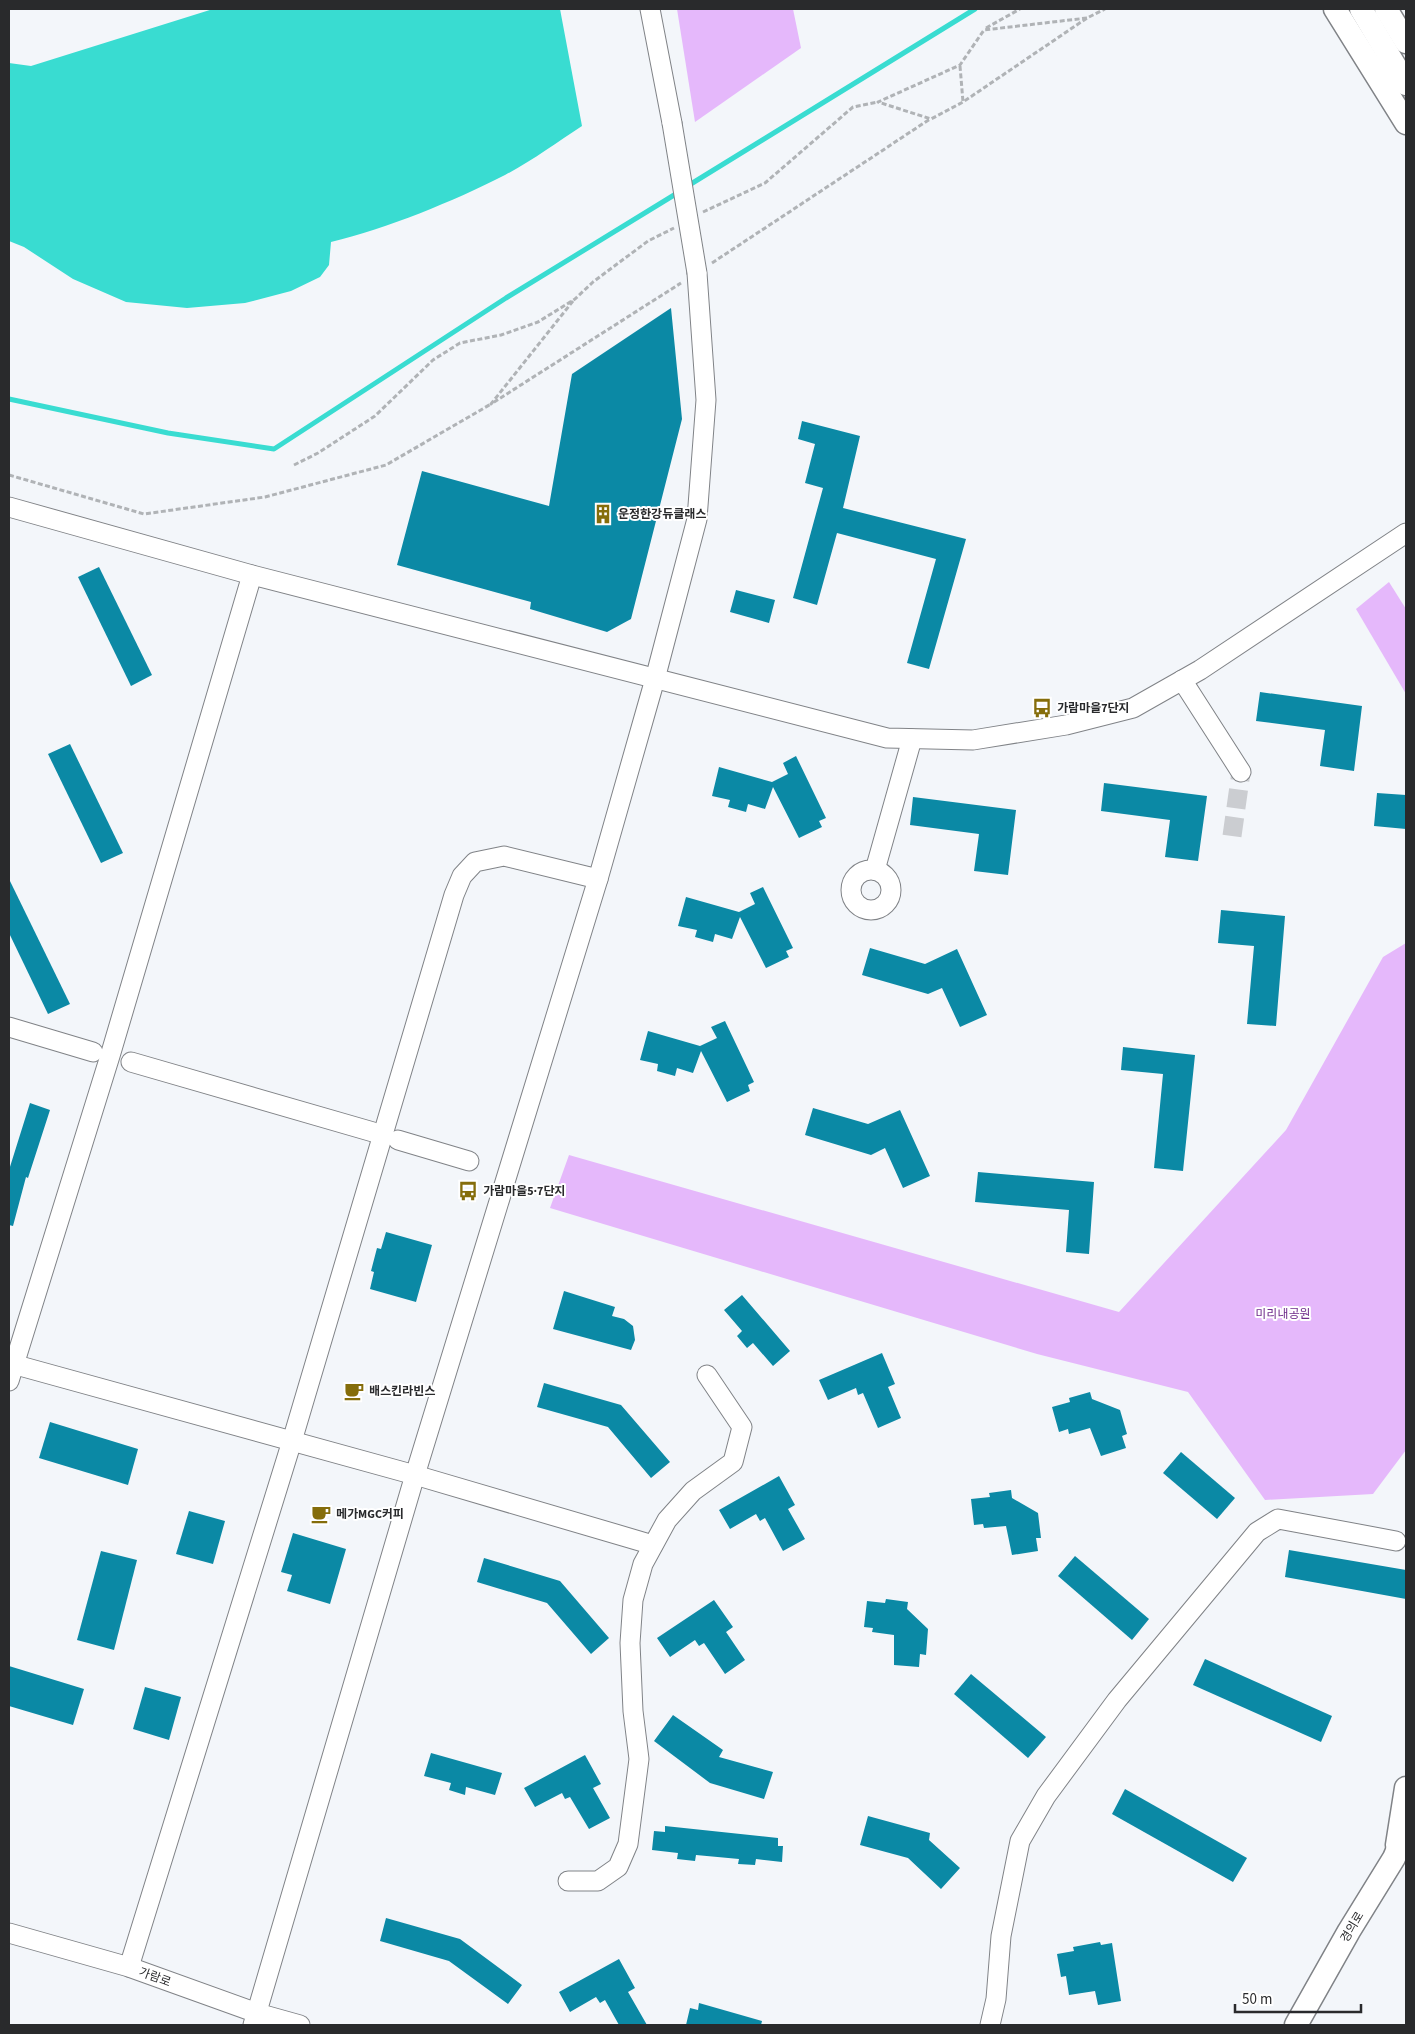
<svg xmlns="http://www.w3.org/2000/svg" width="1415" height="2034" viewBox="0 0 1415 2034" font-family="'Source Sans 3','Noto Sans KR',sans-serif">
<rect width="100%" height="100%" fill="#f3f6fa"/>
<g fill="#e5b8fb">
<polygon points="677,9 793,9 801,48 695,122"/>
<polygon points="1389,582 1406,609 1406,694 1356,609"/>
<polygon points="1406,943 1406,1450 1373,1494 1265,1500 1188,1392 1037,1354 550,1208 569,1155 1119,1312 1286,1130 1383,957"/>
</g>
<path fill="#39dcd1" d="M213,9H560L582,126C557,142 532,161 505,175C452,202 388,228 331,242L329,265L320,277L291,291L245,303L187,308L126,302L73,279L24,247L9,241V63L31,66Z"/>
<g fill="none" stroke-linecap="round" stroke-linejoin="round">
<g stroke="#39dcd1" stroke-width="5">
<polyline points="686,187 975,9"/>
<polyline points="9,399 168,433 274,449 506,298 679,192"/>
</g>
</g>
<g fill="#0b89a5">
<polygon points="671,308 682,419 631,619 607,632 530,609 531,602 397,565 422,471 549,506 572,374"/>
<polygon points="802,421 860,436 843,508 966,539 929,669 907,663 936,559 837,533 817,605 793,598 823,488 805,483 815,444 798,439"/>
<polygon points="99,567 152,675 131,686 78,577"/>
<polygon points="736,590 775,600 769,623 730,612"/>
<polygon points="1260,692 1362,706 1354,771 1320,766 1325,730 1256,721"/>
<polygon points="70,744 123,853 101,863 48,754"/>
<polygon points="796,756 826,818 819,821 822,827 799,838 773,787 765,809 748,804 746,812 728,807 730,800 712,796 719,767 772,782 788,774 783,763"/>
<polygon points="1104,783 1207,796 1198,861 1165,857 1170,820 1101,811"/>
<polygon points="1377,793 1406,795 1406,829 1374,826"/>
<polygon points="913,797 1016,810 1008,875 974,871 979,834 910,825"/>
<polygon points="9,879 70,1004 48,1014 9,933"/>
<polygon points="763,887 793,948 786,951 789,957 766,968 740,917 732,939 715,934 713,942 695,937 697,930 678,926 686,897 739,912 755,904 750,893"/>
<polygon points="1221,910 1285,916 1276,1026 1247,1024 1254,946 1218,943"/>
<polygon points="870,948 925,964 957,949 987,1015 960,1027 942,988 928,994 862,975"/>
<polygon points="725,1021 754,1082 748,1085 750,1091 727,1102 701,1051 693,1073 677,1068 675,1076 657,1071 658,1064 640,1060 648,1031 700,1046 717,1038 711,1027"/>
<polygon points="1123,1047 1195,1055 1183,1171 1154,1168 1163,1074 1121,1070"/>
<polygon points="30,1103 50,1110 28,1178 26,1177 13,1226 9,1225 9,1170"/>
<polygon points="813,1108 868,1124 900,1110 930,1176 903,1188 885,1148 871,1155 805,1135"/>
<polygon points="978,1172 1094,1182 1089,1254 1066,1252 1069,1210 975,1202"/>
<polygon points="386,1232 432,1245 416,1302 370,1289 374,1272 371,1271 377,1248 381,1249"/>
<polygon points="564,1291 615,1307 612,1316 624,1319 633,1326 635,1340 631,1350 553,1329"/>
<polygon points="742,1295 790,1351 773,1366 753,1343 747,1348 737,1336 742,1331 724,1310"/>
<polygon points="882,1353 895,1384 888,1387 901,1418 878,1428 863,1393 858,1395 856,1388 828,1400 819,1380"/>
<polygon points="544,1383 621,1405 670,1462 651,1478 608,1427 537,1407"/>
<polygon points="1090,1392 1092,1399 1120,1410 1127,1434 1122,1436 1126,1448 1101,1456 1090,1428 1069,1434 1068,1429 1059,1432 1052,1407 1070,1402 1069,1398"/>
<polygon points="50,1422 138,1449 128,1485 39,1458"/>
<polygon points="1181,1452 1235,1498 1217,1519 1163,1473"/>
<polygon points="779,1476 795,1505 788,1509 805,1539 783,1551 765,1518 760,1521 756,1514 730,1529 719,1510"/>
<polygon points="1011,1490 1012,1498 1038,1513 1041,1538 1036,1538 1038,1551 1012,1555 1006,1526 984,1528 983,1524 974,1525 971,1499 990,1497 989,1493"/>
<polygon points="189,1511 225,1521 213,1564 176,1554"/>
<polygon points="293,1533 346,1549 330,1604 287,1591 292,1575 281,1572"/>
<polygon points="1289,1550 1406,1570 1406,1599 1285,1577"/>
<polygon points="101,1551 137,1560 114,1650 77,1640"/>
<polygon points="1075,1556 1149,1619 1132,1640 1058,1576"/>
<polygon points="484,1558 560,1581 609,1638 591,1654 547,1603 477,1582"/>
<polygon points="886,1599 908,1602 907,1609 928,1629 926,1655 920,1654 919,1667 894,1665 894,1635 872,1632 873,1628 864,1627 867,1601 885,1603"/>
<polygon points="714,1600 733,1627 726,1632 745,1660 725,1674 704,1643 699,1646 695,1640 670,1657 657,1638"/>
<polygon points="1205,1659 1332,1716 1321,1742 1193,1685"/>
<polygon points="9,1666 84,1689 73,1725 9,1706"/>
<polygon points="971,1674 1046,1737 1028,1758 954,1694"/>
<polygon points="145,1687 181,1697 169,1740 133,1729"/>
<polygon points="673,1715 723,1750 719,1757 773,1772 764,1799 710,1783 654,1741"/>
<polygon points="431,1753 502,1773 495,1795 466,1787 465,1795 449,1790 451,1783 424,1776"/>
<polygon points="585,1755 601,1784 593,1788 610,1818 589,1829 570,1797 565,1799 562,1793 535,1807 524,1788"/>
<polygon points="1125,1789 1247,1858 1233,1882 1112,1814"/>
<polygon points="868,1816 930,1833 929,1840 960,1868 941,1889 908,1858 860,1845"/>
<polygon points="665,1826 778,1838 778,1846 783,1846 782,1862 756,1859 755,1865 738,1864 739,1859 696,1855 695,1861 677,1859 678,1853 652,1850 654,1831 665,1832"/>
<polygon points="386,1918 460,1939 522,1985 508,2004 449,1961 380,1941"/>
<polygon points="1100,1942 1101,1945 1112,1943 1121,2001 1098,2005 1095,1991 1069,1995 1066,1976 1061,1977 1057,1954 1074,1951 1073,1947"/>
<polygon points="619,1959 635,1988 628,1992 647,2025 619,2025 605,2000 600,2003 596,1997 570,2012 559,1992"/>
<polygon points="699,2003 762,2021 761,2025 686,2025 690,2008 698,2010"/>
</g>
<g fill="none" stroke-linecap="round" stroke-linejoin="round">
<polyline stroke="#cbcdd1" stroke-width="19" stroke-dasharray="19 9" stroke-linecap="butt" points="1232,836 1241,772"/>
<defs>
<g id="minor">
<polyline points="650,9 672,123"/>
<polyline points="9,507 252,575 887,738 973,740 1066,725 1133,708 1200,670 1406,533"/>
<polyline points="1182,680 1241,772"/>
<polyline points="875,870 912,739"/>
<circle cx="871" cy="890" r="20"/>
<polyline points="9,1027 93,1052"/>
<polyline points="131,1062 373,1132"/>
<polyline points="398,1140 469,1161"/>
<polyline points="9,1363 415,1475 653,1545"/>
<polyline points="9,1381 110,1056 252,575"/>
<polyline points="568,1881 598,1881 618,1867 628,1844 639,1759 633,1711 630,1643 633,1600 643,1564 667,1520 693,1491 733,1462 742,1427 707,1375"/>
<polyline points="9,1933 129,1967 257,2013 300,2025"/>
<polyline points="129,1967 292,1441 454,895 462,876 475,862 504,856 598,879"/>
<polyline points="253,2025 415,1475 598,879 655,679 697,519 706,400 697,273"/>
<polyline points="990,2025 996,1999 1001,1936 1020,1841 1046,1796 1117,1700 1257,1532 1278,1519 1396,1541"/>
</g>
<g id="major">
<polyline points="1335,9 1406,123"/>
<polyline points="1361,9 1406,84"/>
<polyline points="1386,9 1406,42"/>
<polyline points="1397,1845 1406,1788"/>
<polyline points="1296,2025 1349,1931 1394,1858 1406,1830"/>
</g>
</defs>
<use href="#minor" stroke="#808387" stroke-width="21"/>
<use href="#major" stroke="#808387" stroke-width="25"/>
<g stroke="#b0b3b6" stroke-width="3" stroke-dasharray="5 2.5" stroke-linecap="butt">
<polyline points="1087,18 984,30 960,65 878,102 931,119 963,102 1087,18 1105,9"/>
<polyline points="986,28 1020,9"/>
<polyline points="960,66 963,102"/>
<polyline points="703,212 765,183 853,107 878,102"/>
<polyline points="712,263 930,119"/>
<polyline points="573,301 491,404 681,283"/>
<polyline points="294,465 318,453 375,416 433,360 460,343 501,335 538,322 575,299 593,282 648,241 674,228"/>
<polyline points="9,475 144,514 265,497 386,465 491,404"/>
</g>
<use href="#minor" stroke="#fff" stroke-width="19"/>
<use href="#major" stroke="#fff" stroke-width="22"/>
<defs>
<polyline id="minor-bridge" points="672,123 697,273"/>
</defs>
<use href="#minor-bridge" stroke="#808387" stroke-width="21" stroke-linecap="butt"/>
<use href="#minor-bridge" stroke="#fff" stroke-width="19"/>
</g>
<defs>
<symbol id="building-bare" viewBox="-9 -9 18 18"><path d="M-4-6H4V6H1V3H-1V6H-4ZM-2.5-4.3h1.7v1.8h-1.7ZM.8-4.3h1.7v1.8H.8ZM-2.5-1h1.7V.8h-1.7ZM.8-1h1.7V.8H.8Z" fill="#856d0b" stroke="#fff" stroke-width="2.5" paint-order="stroke"/></symbol>
<symbol id="bus-bare" viewBox="-9 -9 18 18"><path d="M-5-6H5V4H4V6H2V4H-2V6H-4V4H-5ZM-3.5-4V0h7V-4ZM-3.5 1.2v1.5H-2V1.2ZM2 1.2v1.5H3.5V1.2Z" fill="#856d0b" stroke="#fff" stroke-width="2.5" paint-order="stroke"/></symbol>
<symbol id="cafe-bare" viewBox="-9 -9 18 18"><path d="M-5.5-4.5H6V0H3Q3 3.5 0 3.5H-2.5Q-5.5 3.5-5.5 0ZM3-3.2v2h1.7v-2ZM-6 4.5H4V6H-6Z" fill="#856d0b" stroke="#fff" stroke-width="2.5" paint-order="stroke"/></symbol>
</defs>
<g fill-rule="evenodd">
<use href="#building-bare" x="589" y="500" width="28" height="28"/>
<use href="#bus-bare" x="1028" y="694" width="28" height="28"/>
<use href="#bus-bare" x="454" y="1177" width="28" height="28"/>
<use href="#cafe-bare" x="340" y="1377" width="28" height="28"/>
<use href="#cafe-bare" x="307" y="1500" width="28" height="28"/>
</g>
<g text-anchor="middle" stroke-width="4" stroke-linejoin="round" paint-order="stroke">
<g font-size="12" font-weight="bold" fill="#292a2c" stroke="#fff" text-anchor="start">
<text x="618" y="518">운정한강듀클래스</text>
<text x="1057" y="712">가람마을7단지</text>
<text x="483" y="1195">가람마을5·7단지</text>
<text x="369" y="1395">배스킨라빈스</text>
<text x="336" y="1518">메가MGC커피</text>
</g>
<g font-size="12" fill="#6f2b8b" stroke="#fff">
<text x="1283" y="1318">미리내공원</text>
</g>
<g font-size="12" fill="#292a2c" stroke="#fff">
<text transform="translate(1352 1927) rotate(-59)" y="4">경의로</text>
<text transform="translate(155 1977) rotate(20)" y="4">가람로</text>
</g>
</g>
<rect width="1415" height="2034" fill="none" stroke="#292a2c" stroke-width="20"/>
<path d="M1235 2004v8h126v-8" fill="none" stroke="#292a2c" stroke-width="2.5"/>
<text x="1242" y="2004" font-size="15" fill="#292a2c" stroke="#ffffff" stroke-width="4" paint-order="stroke">50 m</text>
</svg>
